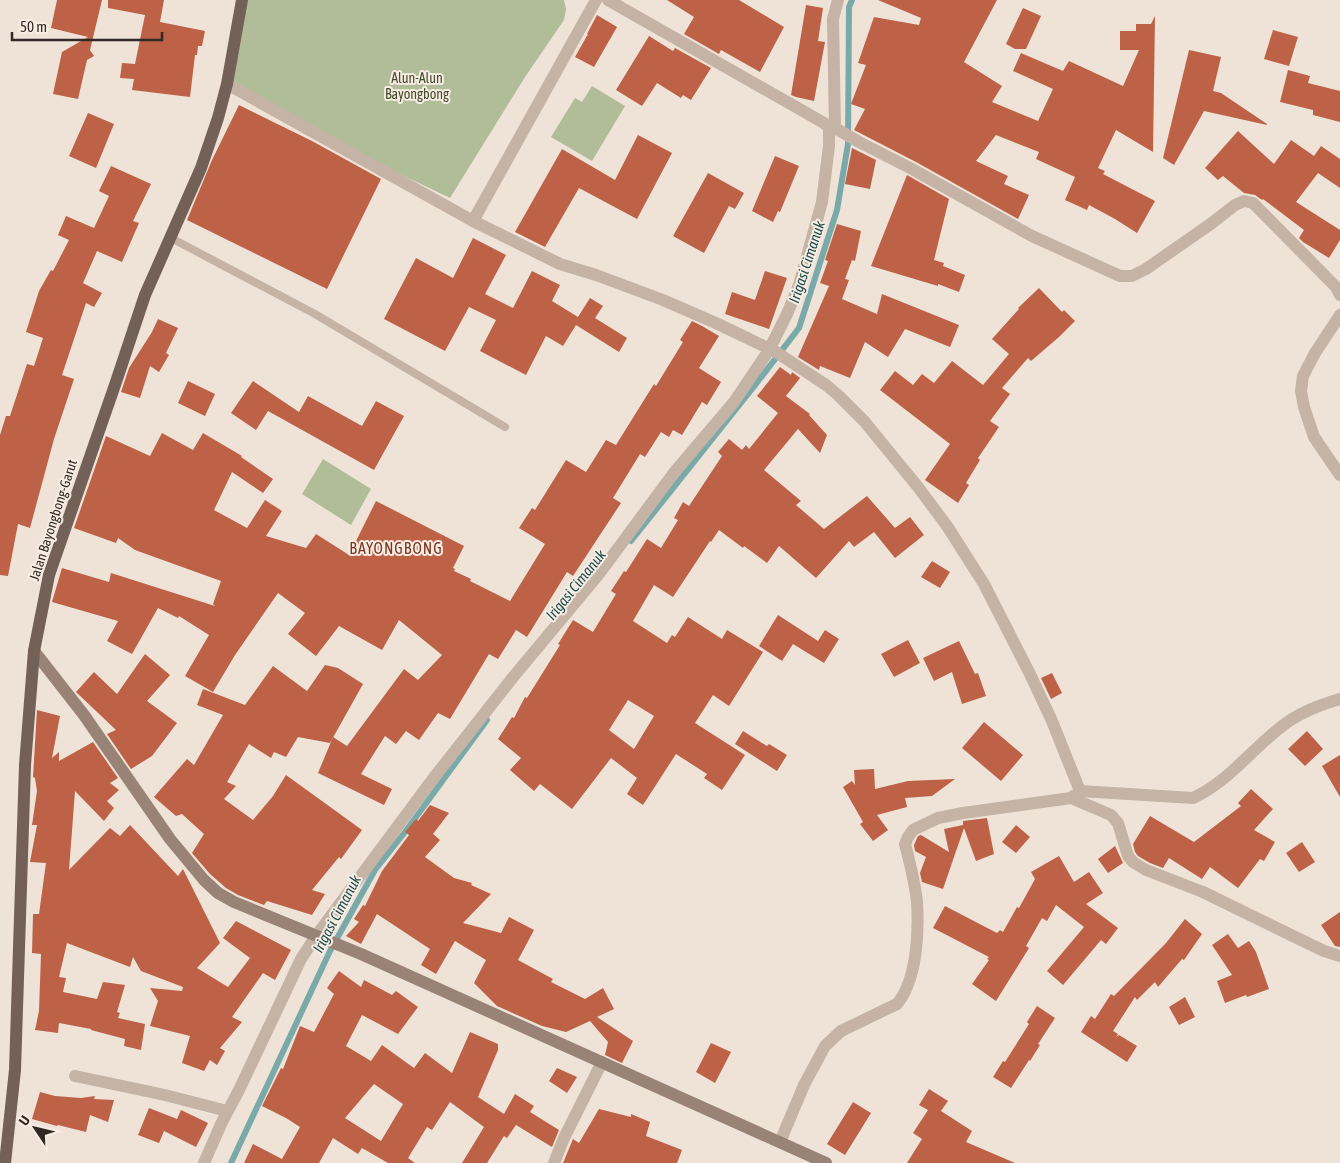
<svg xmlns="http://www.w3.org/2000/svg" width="1340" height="1163" viewBox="0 0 1340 1163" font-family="'Asap Condensed',sans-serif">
<rect width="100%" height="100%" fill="#efe3d8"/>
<g fill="#b1bc99">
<polygon points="239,0 564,0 566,9 564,20 525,77 450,198 377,163 223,86"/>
<polygon points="592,86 625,106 592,161 551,137 575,98 582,102"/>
<polygon points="323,459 371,489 351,525 302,494"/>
</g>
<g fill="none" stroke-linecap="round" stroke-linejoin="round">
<g stroke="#79a9a9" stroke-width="6">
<polyline points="631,541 752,389 799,328 837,210 848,144 849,7 852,0"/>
<polyline points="231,1163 330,951 375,870 405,832 487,720"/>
</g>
</g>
<g fill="#bd6147" fill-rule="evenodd">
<polygon points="57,0 102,0 90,50 94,56 87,60 78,99 53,94 62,52 88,37 51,28"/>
<polygon points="108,0 164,0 160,22 205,31 202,46 198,46 197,55 195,55 190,97 132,90 134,79 120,78 122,63 135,64 145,15 108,8"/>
<polygon points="667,0 739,0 784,27 760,72 721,50 719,54 684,34 694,17"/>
<polygon points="878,0 997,0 964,62 1002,86 992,102 1038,121 1053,89 1013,71 1021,53 1063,71 1069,61 1123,86 1139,50 1120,50 1120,31 1136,31 1136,24 1151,24 1155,16 1153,152 1116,130 1098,168 1105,171 1103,174 1155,201 1137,233 1115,219 1089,205 1087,210 1065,200 1075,177 1036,159 1039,152 996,135 976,161 1008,176 1004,184 1029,195 1018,219 916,162 854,130 865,109 851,104 866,65 858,63 874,17 919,25 921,18"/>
<polygon points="806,5 823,8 818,41 825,42 814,101 796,97 791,95"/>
<polygon points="1023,8 1041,16 1026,49 1015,49 1006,44"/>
<polygon points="597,15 617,27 594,67 575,57 588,34 587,34"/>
<polygon points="1273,30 1298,37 1289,66 1264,59"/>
<polygon points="649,36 673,51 675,48 711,68 691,100 683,95 681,98 657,83 642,106 616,90"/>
<polygon points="1189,50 1221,57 1213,91 1221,93 1267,124 1267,125 1204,111 1174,165 1163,158"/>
<polygon points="1288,70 1310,76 1308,83 1340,91 1340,122 1313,115 1313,110 1280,102"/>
<polygon points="239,105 312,141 381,179 327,289 187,220 212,160"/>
<polygon points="88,113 114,124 96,168 69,156"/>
<polygon points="1238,131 1274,164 1291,140 1314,156 1321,146 1340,159 1340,188 1318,173 1296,202 1340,230 1340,240 1329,258 1303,242 1299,238 1304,230 1263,199 1262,200 1255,195 1244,193 1223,176 1218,180 1205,168"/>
<polygon points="638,135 672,153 637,219 579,188 545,247 515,232 562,149 615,180"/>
<polygon points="852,148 876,160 870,189 845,184"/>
<polygon points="775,156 799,166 780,212 778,211 773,222 752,211"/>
<polygon points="111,166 151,184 133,221 139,223 122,262 97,251 83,283 102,293 94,307 86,303 62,375 74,379 54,439 30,528 18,524 8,576 0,575 0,435 6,416 10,416 27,364 34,366 43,338 26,332 39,291 51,270 53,271 69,240 58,235 66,216 94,228 109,196 99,191"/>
<polygon points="708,173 744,193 735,209 729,206 704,253 673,236"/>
<polygon points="907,175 949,199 934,260 944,263 943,266 965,275 959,292 938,284 938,286 871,266"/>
<polygon points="837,224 861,231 855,261 852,260 845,279 849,280 842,299 877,314 882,294 959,325 950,347 905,329 888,357 865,342 850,378 820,366 819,370 798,357 829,286 820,283 828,261 825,260"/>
<polygon points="473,238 506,255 485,294 513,308 532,271 560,285 552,301 578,317 590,298 603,306 595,318 627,338 619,352 576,325 563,346 546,336 526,375 480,351 496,320 469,307 445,351 384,319 416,258 453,278"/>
<polygon points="765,271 787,278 769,329 725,314 732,292 755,300"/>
<polygon points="1039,288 1062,312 1064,310 1075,321 1059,337 1031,361 1028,358 1002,388 1010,394 990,421 999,427 978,458 980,460 966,483 969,485 958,503 925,480 950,444 880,390 895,371 913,385 922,374 934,383 952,361 983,385 1009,354 992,339 1019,309 1018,308"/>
<polygon points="158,319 178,328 166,353 169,355 159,372 150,366 140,398 121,392 129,368 152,332"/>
<polygon points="692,321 702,326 719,336 699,368 721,382 707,405 702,402 682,435 673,430 669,437 661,432 645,457 640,454 613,498 621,503 573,576 567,572 527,637 516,630 498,659 489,654 450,719 438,713 419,740 406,731 396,744 385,736 361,774 392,789 384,805 318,773 333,737 347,746 404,669 418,680 442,655 399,620 382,650 339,626 316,656 288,634 305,613 278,593 235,655 213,692 185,676 209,635 179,616 178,618 158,608 132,654 107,641 118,621 52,602 62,568 109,582 111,573 215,606 213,604 221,581 135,550 118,538 116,543 74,528 106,436 150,456 162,433 193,450 203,433 242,456 241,457 273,479 263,493 232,472 214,510 247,528 265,500 282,511 266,536 306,548 316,534 349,555 376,501 464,546 453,568 455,569 454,571 471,579 470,581 510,601 545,544 519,528 532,508 535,510 566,460 586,472 606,440 616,445 654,384 656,386 667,368 683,342 680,340"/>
<path d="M780,367L791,375L792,372L800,378L786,396L810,414L809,415L827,435L820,453L798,429L764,470L801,501L796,505L824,529L867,496L895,528L910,517L924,535L895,558L874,532L854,547L849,541L816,578L779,546L767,563L744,546L743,548L719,530L711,542L710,541L673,597L654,585L633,621L667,643L672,635L675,637L688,617L722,639L727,630L763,652L729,706L713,695L695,723L745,755L722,790L704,778L707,774L676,754L643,805L627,794L637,778L611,758L572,809L540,784L534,791L510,770L521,758L498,739L512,717L514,718L525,697L527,698L560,645L558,644L573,620L593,632L616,594L611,591L624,571L626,572L647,539L661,548L678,520L674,518L683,502L689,506L722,456L718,452L729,439L742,450L746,445L749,449L778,413L757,396ZM628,700L654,716L634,749L609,730Z"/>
<polygon points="188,381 215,394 205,416 178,403"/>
<polygon points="253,381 299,412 308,396 362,426 376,401 404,416 374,470 268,411 256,430 231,413"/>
<polygon points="932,561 950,572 940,588 921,577"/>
<polygon points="778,615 818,641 825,630 839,639 824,663 793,644 782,661 759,646"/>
<polygon points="908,640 920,663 894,677 881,654"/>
<polygon points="959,641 975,674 978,673 986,696 962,704 952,672 934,681 923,658"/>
<polygon points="145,654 170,675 147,701 177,723 152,756 131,769 107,734 116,730 76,692 94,672 117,694"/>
<polygon points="325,665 338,668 363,684 330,743 298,737 286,757 274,752 271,758 249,744 227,782 236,786 224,799 253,820 273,796 286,775 362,830 341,859 339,857 312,890 325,894 312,915 267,901 264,905 238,895 226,888 210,874 192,853 204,834 182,814 176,816 154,797 187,759 194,765 223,715 197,705 203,689 245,705 273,666 307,691"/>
<polygon points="1052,673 1062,693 1051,699 1041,678"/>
<polygon points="37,710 60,716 52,758 59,752 59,761 93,742 118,778 110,783 119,790 107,801 114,808 104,821 75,791 69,870 110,828 120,836 130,825 178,876 183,869 220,943 197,968 228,987 250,958 223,938 236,921 291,950 275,980 263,973 232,1017 242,1022 220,1048 225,1051 217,1065 210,1060 204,1071 182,1063 190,1036 150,1026 158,1001 150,988 182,991 183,987 141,971 133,957 130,967 67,943 59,977 66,978 63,992 97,999 103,982 125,985 117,1012 120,1013 118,1018 145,1024 141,1050 124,1046 125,1039 91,1030 91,1029 59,1023 58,1033 35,1030 39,1011 41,954 32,953 33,914 39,914 46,863 30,862 37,825 32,825 37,791 35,778 33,777"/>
<polygon points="984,722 1023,755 1001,781 962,748"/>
<polygon points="743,731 767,746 769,744 787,755 777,771 735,744"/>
<polygon points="1307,731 1323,749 1305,766 1288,749"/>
<polygon points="1340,755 1340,797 1322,766"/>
<polygon points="874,769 875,789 908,781 955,779 932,796 905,798 907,807 877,815 888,830 873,841 860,824 863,822 843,787 852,781 855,785 854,770"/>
<polygon points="1251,789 1273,809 1254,830 1275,842 1264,861 1260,859 1238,888 1210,867 1202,879 1169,858 1163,868 1150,863 1138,856 1135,852 1133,844 1150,816 1194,842 1241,806 1238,803"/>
<polygon points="430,805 449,813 433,834 440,840 425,857 454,878 472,883 471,885 491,894 463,923 501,933 509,917 534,930 518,960 553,979 551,982 585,999 603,988 614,1009 597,1017 633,1041 622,1063 605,1055 608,1042 590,1021 566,1032 542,1026 497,1006 474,983 486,960 455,941 436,974 421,965 430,949 377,914 361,944 346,936 359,922 354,919 363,905 365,906 382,871 409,835 405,832 416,819 418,821"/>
<polygon points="987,818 994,854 976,861 964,828 943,889 922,882 920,873 926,857 915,851 914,845 918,836 921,835 949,852 944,829 963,825 963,821"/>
<polygon points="1016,825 1030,837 1016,853 1002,842"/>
<polygon points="1302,842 1315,862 1299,872 1286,853"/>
<polygon points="1115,846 1123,863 1108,873 1098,859"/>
<polygon points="1059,856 1074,882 1089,872 1103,893 1086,904 1118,928 1106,944 1101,940 1063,985 1047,971 1084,927 1056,905 1047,921 1042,918 1026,946 1029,948 996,1001 972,984 989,960 987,959 989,957 933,928 945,906 997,933 1000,930 1003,932 1017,907 1019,908 1035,879 1031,872"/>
<polygon points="1340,912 1340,947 1335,946 1321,925"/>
<polygon points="1185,919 1202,934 1184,960 1182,959 1158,987 1155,982 1137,1000 1135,997 1113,1031 1118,1034 1116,1037 1119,1035 1137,1046 1127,1062 1081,1032 1091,1016 1095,1019 1111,994 1114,996 1166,943"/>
<polygon points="1228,934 1238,948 1249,941 1256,952 1269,989 1247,997 1246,995 1225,1003 1217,981 1232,975 1212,945"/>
<path d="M339,971L361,987L364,980L392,995L396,991L418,1007L398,1034L362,1015L346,1046L371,1061L382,1045L414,1068L425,1053L452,1073L470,1032L498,1044V1050L478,1097L504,1114L515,1094L534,1106L530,1112L559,1130L552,1147L516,1125L507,1138L504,1136L487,1163H462L484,1127L450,1102L432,1130L427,1127L408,1158L415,1163H388L362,1148L358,1154L333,1138L319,1163H244L253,1144L282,1159L300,1127L286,1118L262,1106L281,1068L283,1069L300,1026L314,1032L334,994L327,988ZM374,1084L403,1104L381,1141L345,1118Z"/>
<polygon points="1185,997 1195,1017 1179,1025 1169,1007"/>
<polygon points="1037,1006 1055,1018 1038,1044 1040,1045 1030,1061 1029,1060 1011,1088 993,1077 1003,1061 1005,1062 1029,1024 1027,1022"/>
<polygon points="711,1043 731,1052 715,1083 696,1072"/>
<polygon points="557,1068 577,1077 567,1093 549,1081"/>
<polygon points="929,1089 948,1101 941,1111 972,1131 966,1142 1015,1163 907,1163 922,1139 913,1133 928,1110 919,1105"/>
<polygon points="40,1092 55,1096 81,1098 95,1096 94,1099 114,1100 108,1122 90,1115 86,1132 58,1125 57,1126 32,1119"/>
<polygon points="853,1102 871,1113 845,1155 827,1144"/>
<polygon points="149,1108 177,1119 181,1110 208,1123 196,1147 164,1131 159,1143 138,1135"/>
<polygon points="599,1109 631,1117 631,1114 650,1122 646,1136 682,1150 677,1163 563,1163 573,1139 579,1143"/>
</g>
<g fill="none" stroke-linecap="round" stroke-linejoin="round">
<polyline stroke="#c5b3a5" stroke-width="8" points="171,238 315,314 505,427"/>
<g stroke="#c5b3a5" stroke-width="12">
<polyline points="227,84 473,221 560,264 596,275 663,300 718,324 776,352 826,385 838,395 864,421 918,487 947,526 984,584 1030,674 1052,721 1080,791 1071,798"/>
<polyline points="829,127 835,128 833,19 838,0"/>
<polyline points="835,128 859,142 912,169 1032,236 1120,276 1132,276 1146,269 1212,223 1235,205 1244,201 1253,203 1336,287 1340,295"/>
<polyline points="473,221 596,0"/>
<polyline points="1340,315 1315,353 1303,376 1301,391 1304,407 1314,437 1340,475"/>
<path d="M1080,791L1193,798C1228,782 1251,750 1281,727C1298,713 1319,705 1340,699"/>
<polyline points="75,1076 165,1095 227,1111"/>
<path d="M780,1142L804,1085L825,1046L841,1031L897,1004C917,980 919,932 917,902C915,883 910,863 905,844L908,837L913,830L938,818L963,813L1071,798L1111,815L1118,823L1128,856L1133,862L1146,870L1203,892L1293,936L1324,951L1340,956"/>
<polyline points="204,1163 222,1122 239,1090 301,959 316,936 432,780 514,676 599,574 673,474 734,402 769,350 787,314 799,285 822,202 829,146 829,127 824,123 608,0"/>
<polyline points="554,1163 564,1138 602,1062"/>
</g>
<polyline stroke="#998276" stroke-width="12" points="34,651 84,715 170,839 204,880 218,893 234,902 361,954 826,1163"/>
<polyline stroke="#736057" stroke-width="12" points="5,1163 15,1070 25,765 34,651 49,575 116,382 145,295 201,168 218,118 227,84 242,0"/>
</g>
<g text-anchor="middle" stroke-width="4" stroke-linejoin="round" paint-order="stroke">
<g font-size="14" fill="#424e2b" stroke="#f7ede3">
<text x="417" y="83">Alun-Alun<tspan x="417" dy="16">Bayongbong</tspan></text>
</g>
<g font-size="14" fill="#322925" stroke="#f7ede3">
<text transform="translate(53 520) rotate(-72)" y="5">Jalan Bayongbong-Garut</text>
</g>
<g font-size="15" font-style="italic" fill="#1e4e50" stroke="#f7ede3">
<text transform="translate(807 262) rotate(-72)" y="5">Irigasi Cimanuk</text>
<text transform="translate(576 585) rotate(-51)" y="5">Irigasi Cimanuk</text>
<text transform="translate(337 914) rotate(-62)" y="5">Irigasi Cimanuk</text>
</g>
<g font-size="16" letter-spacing="1" fill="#7b3724" stroke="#f7ede3">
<text x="396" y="554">BAYONGBONG</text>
</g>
</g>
<g transform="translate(35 1128) rotate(305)" stroke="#f7ede3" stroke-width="4" paint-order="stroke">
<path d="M0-4L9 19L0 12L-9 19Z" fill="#322925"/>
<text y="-8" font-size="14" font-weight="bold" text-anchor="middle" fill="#322925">U</text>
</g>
<path d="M12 32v8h150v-8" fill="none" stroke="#322925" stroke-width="2.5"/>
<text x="20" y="32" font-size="15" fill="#322925" stroke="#f7ede3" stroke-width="4" paint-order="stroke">50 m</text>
</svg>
